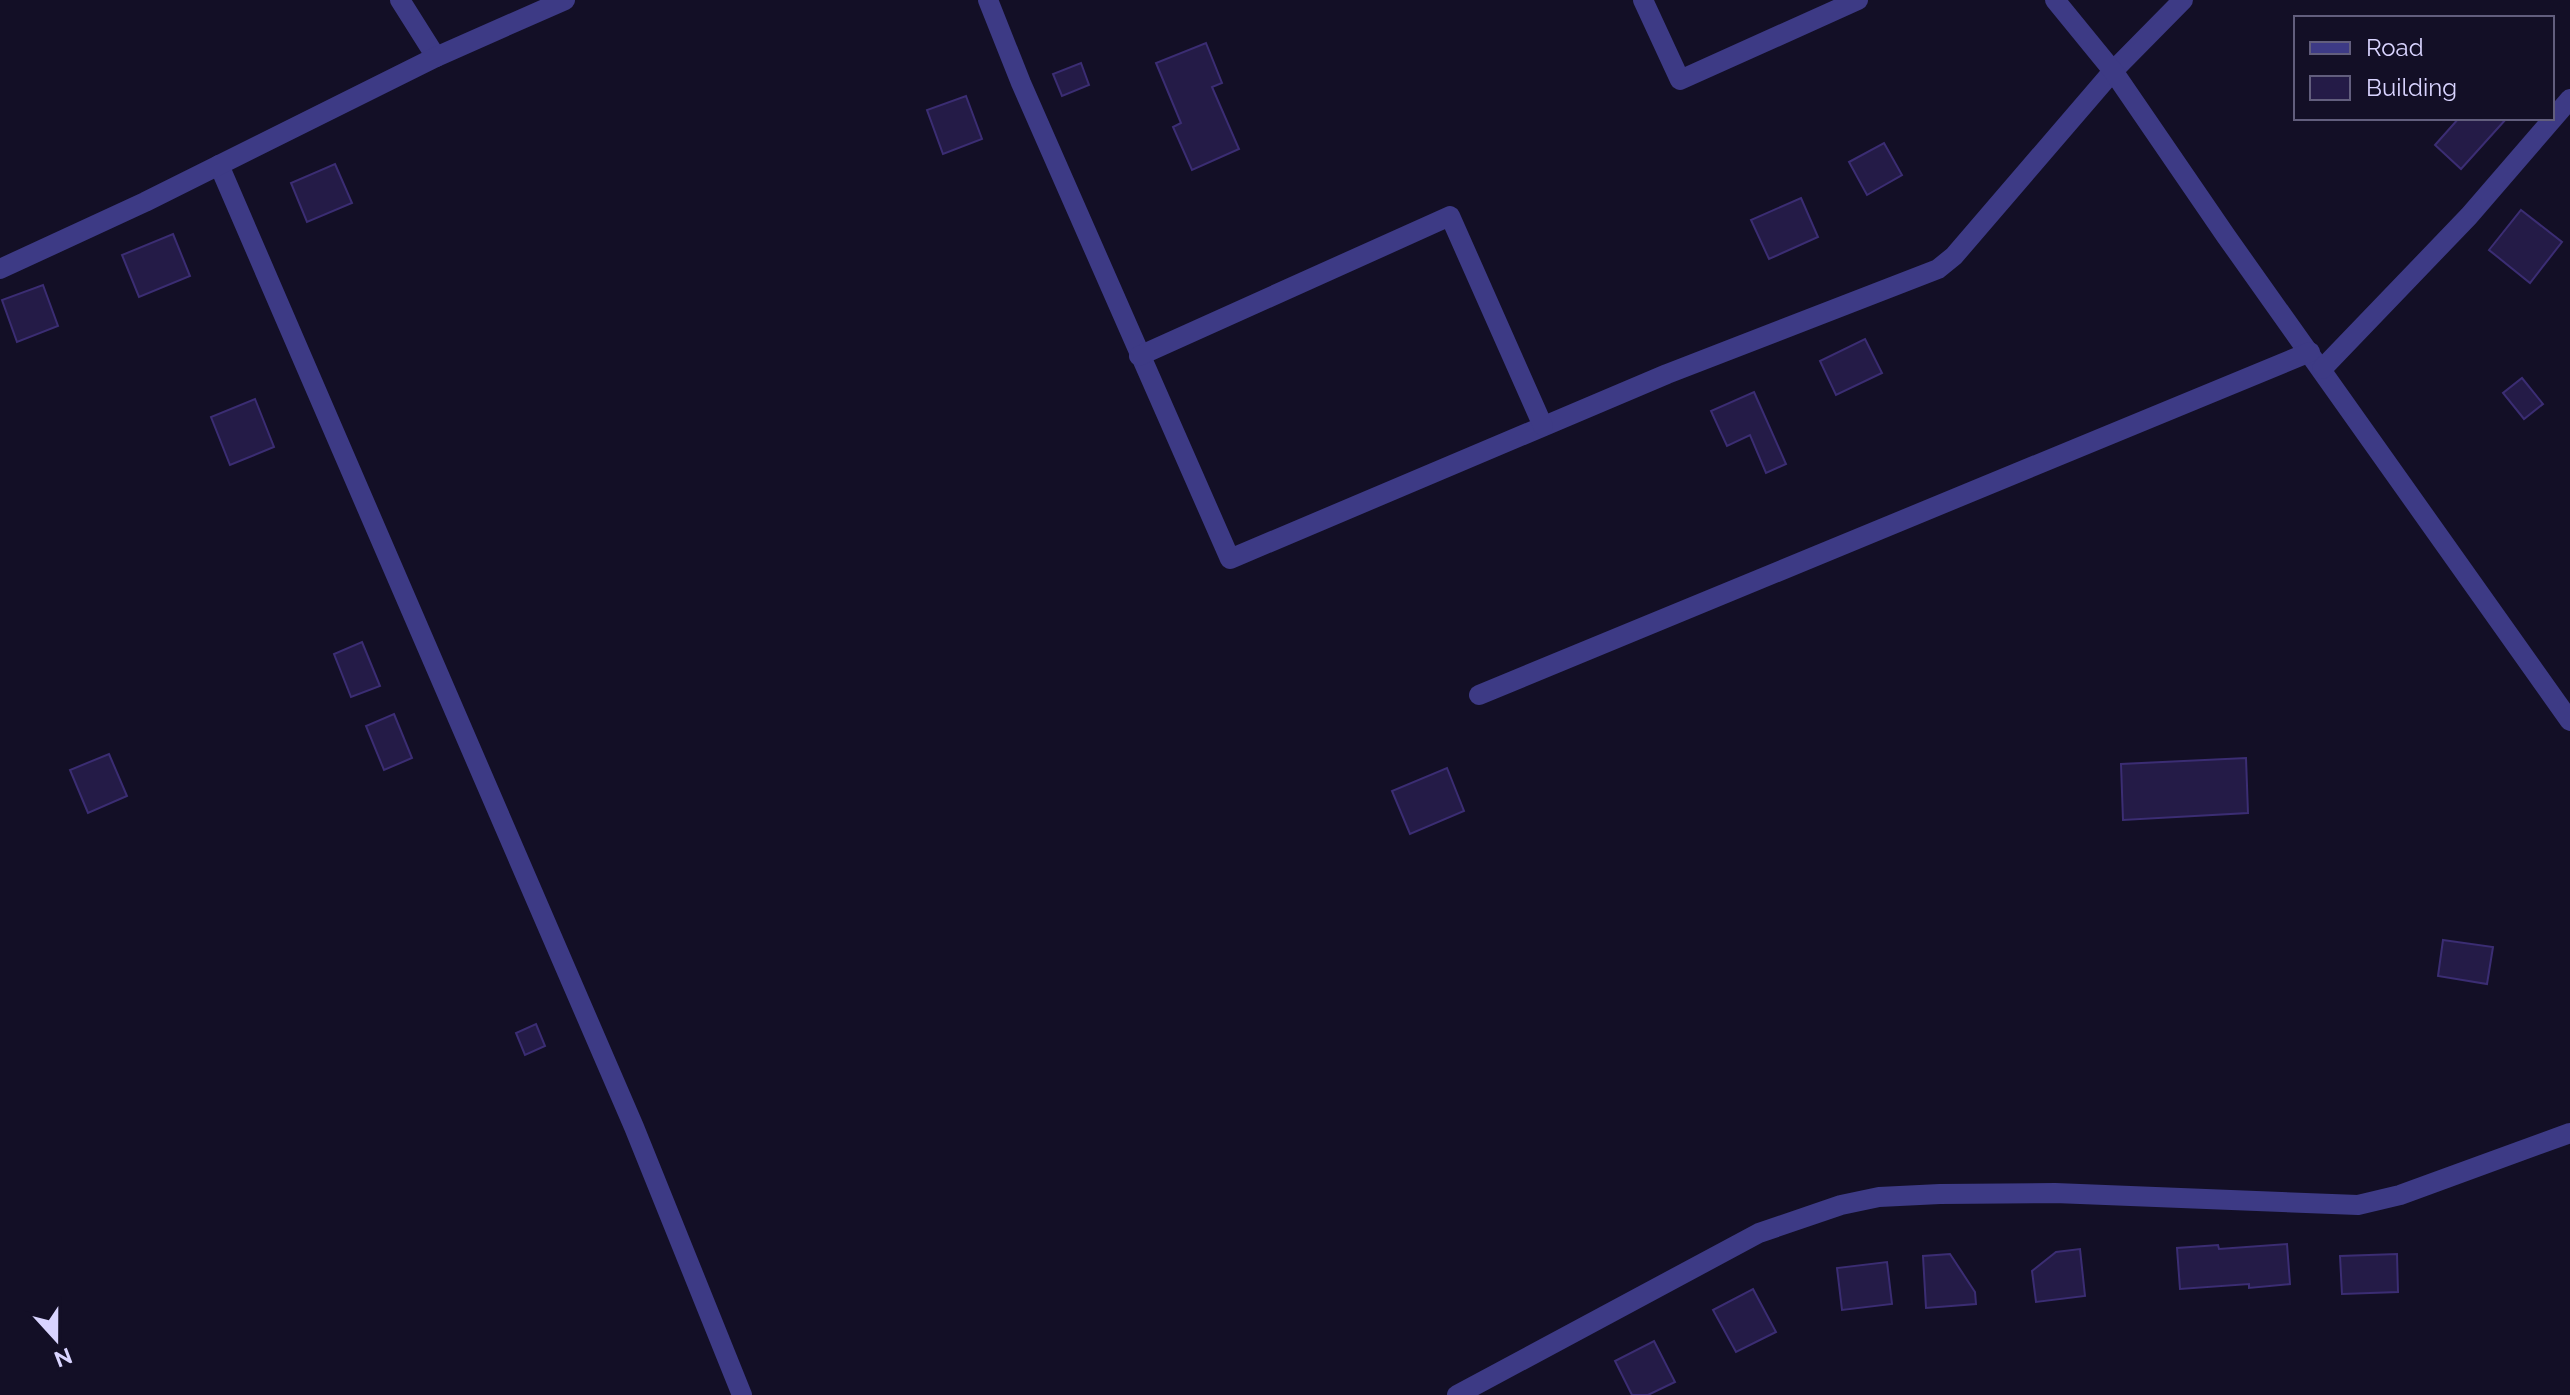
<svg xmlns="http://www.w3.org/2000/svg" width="2570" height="1395" viewBox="0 0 2570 1395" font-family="Raleway,sans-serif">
<rect width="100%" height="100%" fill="#130f26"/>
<g fill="#241b47" stroke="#3b2d73" stroke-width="2">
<polygon points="1206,43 1222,83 1212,87 1239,149 1192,170 1173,127 1181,123 1156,63"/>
<polygon points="1081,63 1089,85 1062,96 1053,74"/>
<polygon points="966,96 982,139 943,154 927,110"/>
<polygon points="2459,118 2507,118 2461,169 2435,145"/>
<polygon points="1884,143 1902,175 1867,195 1849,162"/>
<polygon points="335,164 352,203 307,222 291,183"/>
<polygon points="1801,198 1818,237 1769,259 1751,220"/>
<polygon points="2521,210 2562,242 2530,283 2489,250"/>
<polygon points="173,234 190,276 139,297 122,255"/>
<polygon points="43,285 58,326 17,342 2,300"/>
<polygon points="1865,339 1882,373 1836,395 1820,361"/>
<polygon points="2522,378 2543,404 2524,419 2503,393"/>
<polygon points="1754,392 1786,464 1766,473 1750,435 1727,446 1711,411"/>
<polygon points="255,399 274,447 230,465 211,417"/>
<polygon points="362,642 380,686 351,697 334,654"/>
<polygon points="394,714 412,758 384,770 366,726"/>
<polygon points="109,754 127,796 88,813 70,770"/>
<polygon points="2246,758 2248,813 2123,820 2121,764"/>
<polygon points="1447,768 1464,811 1410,834 1392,791"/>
<polygon points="2443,940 2493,947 2487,984 2438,976"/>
<polygon points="536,1024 545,1046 525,1055 516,1033"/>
<polygon points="2287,1244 2290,1284 2249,1288 2249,1284 2180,1289 2177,1248 2218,1245 2219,1249"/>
<polygon points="2080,1249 2085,1296 2036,1302 2032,1271 2056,1252"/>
<polygon points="1950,1254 1975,1292 1976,1304 1926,1308 1923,1256"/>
<polygon points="2397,1254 2398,1292 2342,1294 2340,1256"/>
<polygon points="1887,1262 1892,1304 1842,1310 1837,1268"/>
<polygon points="1753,1289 1776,1332 1736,1352 1713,1310"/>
<polygon points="1654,1341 1675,1382 1648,1395 1632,1395 1615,1361"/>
</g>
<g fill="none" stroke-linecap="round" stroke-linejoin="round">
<g stroke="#3d3a85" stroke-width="20">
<polyline points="400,0 436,57"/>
<polyline points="988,0 1021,83 1230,559 1667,374 1938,269 1954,256 2113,71 2183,0"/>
<polyline points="1643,0 1680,80 1858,0"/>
<polyline points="2055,0 2113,71 2226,236 2570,721"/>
<polyline points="219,165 634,1127 742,1395"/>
<polyline points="0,269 145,202 436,57 565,0"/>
<polyline points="1139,356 1450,216 1543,426"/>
<polyline points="2322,369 2469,216 2570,99"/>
<polyline points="1479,695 2310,352"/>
<polyline points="1457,1395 1759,1233 1841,1205 1879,1197 1940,1194 2055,1193 2358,1205 2400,1195 2570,1133"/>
</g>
</g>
<rect x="2294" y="16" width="260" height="104" fill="#130f26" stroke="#625e7d" stroke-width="2"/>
<rect x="2310" y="42" width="40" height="12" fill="#3d3a85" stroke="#625e7d" stroke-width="2"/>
<text x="2366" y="56" font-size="24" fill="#d9d4ff">Road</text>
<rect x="2310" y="76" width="40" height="24" fill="#241b47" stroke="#625e7d" stroke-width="2"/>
<text x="2366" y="96" font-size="24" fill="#d9d4ff">Building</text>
<g transform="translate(56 1339) rotate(159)" stroke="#130f26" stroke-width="6" paint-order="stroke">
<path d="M0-6L14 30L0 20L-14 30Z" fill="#d9d4ff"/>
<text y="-12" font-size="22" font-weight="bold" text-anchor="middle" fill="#d9d4ff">N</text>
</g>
</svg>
